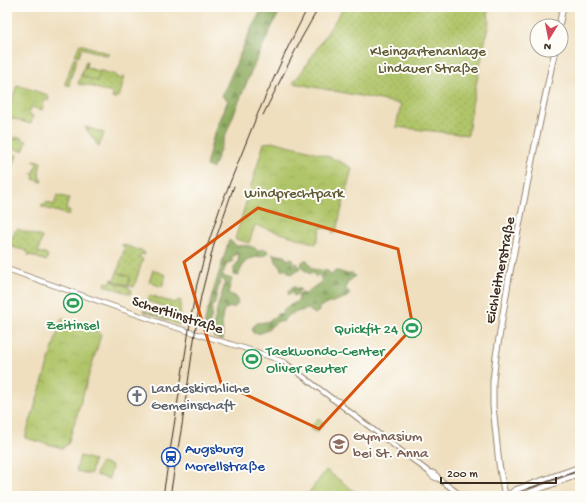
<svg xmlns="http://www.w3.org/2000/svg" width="587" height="503" viewBox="0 0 587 503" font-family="'Gochi Hand',sans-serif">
<defs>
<pattern id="grass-dots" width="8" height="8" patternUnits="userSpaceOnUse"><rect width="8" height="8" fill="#b0c569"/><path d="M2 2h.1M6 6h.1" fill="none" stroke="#98a95b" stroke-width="1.8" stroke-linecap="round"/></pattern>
<pattern id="forest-firs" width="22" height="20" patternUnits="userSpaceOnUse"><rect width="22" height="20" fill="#8caa5d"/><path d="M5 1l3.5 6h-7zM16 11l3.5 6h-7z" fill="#748b4c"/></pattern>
<pattern id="park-crowns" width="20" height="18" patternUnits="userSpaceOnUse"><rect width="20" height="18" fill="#b0c569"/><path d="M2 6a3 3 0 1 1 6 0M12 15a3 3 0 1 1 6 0" fill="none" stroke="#98a95b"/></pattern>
</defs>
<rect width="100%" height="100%" fill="#fdfcf7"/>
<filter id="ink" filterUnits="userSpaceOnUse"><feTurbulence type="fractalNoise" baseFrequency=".025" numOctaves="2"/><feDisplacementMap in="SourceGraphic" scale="8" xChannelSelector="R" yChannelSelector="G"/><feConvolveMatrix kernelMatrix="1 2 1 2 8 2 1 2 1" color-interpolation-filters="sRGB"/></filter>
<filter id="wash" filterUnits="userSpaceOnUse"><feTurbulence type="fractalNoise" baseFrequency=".012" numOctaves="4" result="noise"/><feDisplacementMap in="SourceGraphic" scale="16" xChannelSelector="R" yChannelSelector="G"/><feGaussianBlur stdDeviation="0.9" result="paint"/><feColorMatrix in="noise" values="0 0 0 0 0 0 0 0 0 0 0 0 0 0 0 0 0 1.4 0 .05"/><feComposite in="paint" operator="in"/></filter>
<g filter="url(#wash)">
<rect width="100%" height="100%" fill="#efdfbf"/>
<g fill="url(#grass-dots)" stroke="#767844">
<polygon points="344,7 489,7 488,9 489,22 472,105 468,135 396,127 401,104 293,83 303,70"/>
<polygon points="80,44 108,53 108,56 82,48 79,56 75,55"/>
<polygon points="74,57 77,58 69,84 70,86 65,84"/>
<polygon points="86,61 87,62 86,67 97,71 98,70 116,75 116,77 122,79 123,76 125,77 119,97 116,96 115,99 112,98 113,93 104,91 84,84 83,85 78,84"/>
<polygon points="9,153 17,155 7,184 7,169 9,161 7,160 7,157 8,157"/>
<polygon points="34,160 41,162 39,173 40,175 39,178 42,180 42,182 33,179 34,175 32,174 32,173 34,173 37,163 33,161"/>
<polygon points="57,195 69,198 66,209 70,211 69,215 41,207 42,205 45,205 46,202 54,205"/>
<polygon points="17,229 42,237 38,252 48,255 46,261 30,255 29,256 27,251 12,247 10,243 13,235 14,235 15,233 14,232"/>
<polygon points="122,244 144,252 145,255 141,254 139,257 143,259 134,287 111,280 112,279 115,280 125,247 122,246"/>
<polygon points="153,270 166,275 162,287 149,282"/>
<polygon points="111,281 129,287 128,289 132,290 131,294 106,286 105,283 107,283 107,282 110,283"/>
<polygon points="150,295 157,297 157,298 175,303 175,302 178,302 178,300 181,301 179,325 143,311 143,310 166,318 168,312 168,308 147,301"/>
</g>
<g fill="url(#forest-firs)" stroke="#646a3e">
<path d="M263,7H282C255,58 234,113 213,168H211L206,166L213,138L228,100L222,96L251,29Z"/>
<path d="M229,240L237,246C245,245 253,245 258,251L263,249L267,250L268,252L264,256C246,259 245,259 238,276L234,275V268L238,262L239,253L234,256H231V258L233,260L232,262L227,263L222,276L232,279L228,293L236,297L238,304L235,307L228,308L224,310L222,318L223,340L214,338C212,329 213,327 215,319C216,316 216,313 217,310C219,300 223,292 225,282L222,279L220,281L214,305L211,306C214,313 210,327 203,332V330L207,312L210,305V303C216,281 223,261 229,240Z"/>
<polygon points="272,254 285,256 287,259 287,261 289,260 290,258 293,259 294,262 291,263 293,265 297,263 300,268 292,274 288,272 288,270 281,270 280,266 276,262 275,257"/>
<path d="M305,260H307L312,269L328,271L330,273L331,276L335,271H338L347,274H353L355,276L347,283L346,289L350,293L347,297L319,307V311L315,314L308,309C300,312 287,312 283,322L278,321C270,327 263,336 253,333L252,329L256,323C266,322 272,322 277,314L282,313L285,308L298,301L299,297L297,294L294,296L293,293L289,295L288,293L289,290L293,286L296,288L295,290L292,289L293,291L298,289V288L301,290L300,291H297L298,293L299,294L303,293L306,294L310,290L322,281L319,274L316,277L313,273L309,274V272L304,270L301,266L302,262Z"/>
</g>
<g fill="url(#park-crowns)" stroke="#767844">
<polygon points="84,67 100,72 97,81 82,76"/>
<polygon points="17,85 48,95 49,101 45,99 42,110 31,107 29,115 33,116 31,124 7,117 7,109 9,109"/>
<polygon points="85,127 104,133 99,147"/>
<polygon points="7,134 13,136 13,138 17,139 17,137 23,138 22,140 27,141 24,150 21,151 7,146"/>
<path d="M275,142C301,148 329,154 352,168L336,232L335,233H332L333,230L321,227L316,244L255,225L249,243L235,239L264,143Z"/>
<polygon points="117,272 130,277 128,285 114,281"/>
<polygon points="62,318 97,331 101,335 68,444 62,448 25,438"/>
<polygon points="80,456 94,460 91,473 89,474 76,471"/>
<polygon points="101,463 112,466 109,479 96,475 100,464"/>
</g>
<g fill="#b0c569" stroke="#767844">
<polygon points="318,418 324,423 317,433 310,429"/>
<polygon points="326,470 361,496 310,496 308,494"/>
</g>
</g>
<g filter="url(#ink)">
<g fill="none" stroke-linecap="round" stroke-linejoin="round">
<defs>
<g id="minor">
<path d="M7,269L164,324L257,352L284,362L429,472C431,476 434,478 439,479"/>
<path d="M332,399C336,399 338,400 341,403L342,405"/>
<path d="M429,472C434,472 436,474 439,479L462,496"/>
</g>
<g id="major">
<polyline points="559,26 563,7"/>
<polyline points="505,496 499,464 493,406 493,381 496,356 509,277 535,145 555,50"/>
<polyline points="507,496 515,490 580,467"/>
<polyline points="524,496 531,492 580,474"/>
</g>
</defs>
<use href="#minor" stroke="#95846e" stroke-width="6"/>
<use href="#major" stroke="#95846e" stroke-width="7"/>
<use href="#minor" stroke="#fff" stroke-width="4"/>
<use href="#major" stroke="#fff" stroke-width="5"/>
<polyline stroke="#3b2a1e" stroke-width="1" points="514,496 527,489 580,470"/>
<g stroke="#3b2a1e" stroke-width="1">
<polyline points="263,115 301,39 319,7"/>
<polyline points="163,496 191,317 197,284 207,247 221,205 258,113 288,47 308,7"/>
<polyline points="170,496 182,425 196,326 201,296 214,244 234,186"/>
</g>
</g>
</g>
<path fill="none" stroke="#d7540e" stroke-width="3" stroke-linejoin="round" d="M258,208L398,249L413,327L319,429L221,383L184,262Z"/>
<defs>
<symbol id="stadium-ring" viewBox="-11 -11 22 22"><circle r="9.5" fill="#fdfcf7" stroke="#2e9e5b" stroke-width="1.5"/><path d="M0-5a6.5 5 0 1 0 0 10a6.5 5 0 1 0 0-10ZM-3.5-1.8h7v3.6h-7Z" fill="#2e9e5b"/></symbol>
<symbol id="church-ring" viewBox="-11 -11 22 22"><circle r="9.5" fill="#fdfcf7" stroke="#6b7280" stroke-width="1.5"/><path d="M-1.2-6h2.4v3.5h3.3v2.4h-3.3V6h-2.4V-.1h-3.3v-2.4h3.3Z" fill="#6b7280"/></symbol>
<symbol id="school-ring" viewBox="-11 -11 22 22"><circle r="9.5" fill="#fdfcf7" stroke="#8d6e63" stroke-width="1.5"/><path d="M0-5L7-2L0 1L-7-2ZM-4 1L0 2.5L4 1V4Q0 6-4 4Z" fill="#8d6e63"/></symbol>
<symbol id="station-ring" viewBox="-11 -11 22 22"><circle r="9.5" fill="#fdfcf7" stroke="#1a4fb4" stroke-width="1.5"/><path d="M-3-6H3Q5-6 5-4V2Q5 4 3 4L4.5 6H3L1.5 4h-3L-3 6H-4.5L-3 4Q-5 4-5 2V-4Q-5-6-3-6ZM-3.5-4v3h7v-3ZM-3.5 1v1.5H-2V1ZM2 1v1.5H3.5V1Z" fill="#1a4fb4"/></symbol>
</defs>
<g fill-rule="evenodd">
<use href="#stadium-ring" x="62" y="292" width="22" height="22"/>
<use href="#stadium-ring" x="401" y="317" width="22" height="22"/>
<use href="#stadium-ring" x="241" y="348" width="22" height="22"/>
<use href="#church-ring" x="126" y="385" width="22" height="22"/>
<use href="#school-ring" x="328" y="433" width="22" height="22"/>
<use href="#station-ring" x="160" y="446" width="22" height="22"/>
</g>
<g text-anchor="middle" stroke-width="4" stroke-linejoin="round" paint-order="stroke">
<g font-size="15" fill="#5e5834" stroke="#fdfcf7">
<text x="428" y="55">Kleingartenanlage<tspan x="428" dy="17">Lindauer Straße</tspan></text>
<text x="294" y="197">Windprechtpark</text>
</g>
<g font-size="15" fill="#3b2a1e" stroke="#fdfcf7">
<text transform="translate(499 270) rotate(-79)" y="5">Eichleitnerstraße</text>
<text transform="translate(178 314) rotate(18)" y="5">Schertlinstraße</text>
</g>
<g font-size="15" fill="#27864d" stroke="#fdfcf7">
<text x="73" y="329">Zeitinsel</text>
<text x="398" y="333" text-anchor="end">Quickfit 24</text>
<text x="266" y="355" text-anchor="start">Taekwondo-Center<tspan x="266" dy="17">Oliver Reuter</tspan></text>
</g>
<g font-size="15" fill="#5b616d" stroke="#fdfcf7" text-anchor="start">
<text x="151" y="392">Landeskirchliche<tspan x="151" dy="17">Gemeinschaft</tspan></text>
</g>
<g font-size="15" fill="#785e54" stroke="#fdfcf7" text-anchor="start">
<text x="353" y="440">Gymnasium<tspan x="353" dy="17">bei St. Anna</tspan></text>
</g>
<g font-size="15" fill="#164399" stroke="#fdfcf7" text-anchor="start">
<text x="185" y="453">Augsburg<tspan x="185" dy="17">Morellstraße</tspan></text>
</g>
</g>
<rect width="587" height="503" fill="none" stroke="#fdfcf7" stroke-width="24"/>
<g transform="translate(549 38) rotate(190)"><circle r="19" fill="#fdfcf7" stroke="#afa8a0"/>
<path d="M0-3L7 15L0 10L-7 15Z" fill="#d1495b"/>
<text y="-6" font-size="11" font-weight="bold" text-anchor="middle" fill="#3b2a1e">N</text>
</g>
<path d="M441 477v6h115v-6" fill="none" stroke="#3b2a1e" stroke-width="2"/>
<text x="447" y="477" font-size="12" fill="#3b2a1e" stroke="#fdfcf7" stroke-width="3" paint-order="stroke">200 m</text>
</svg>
